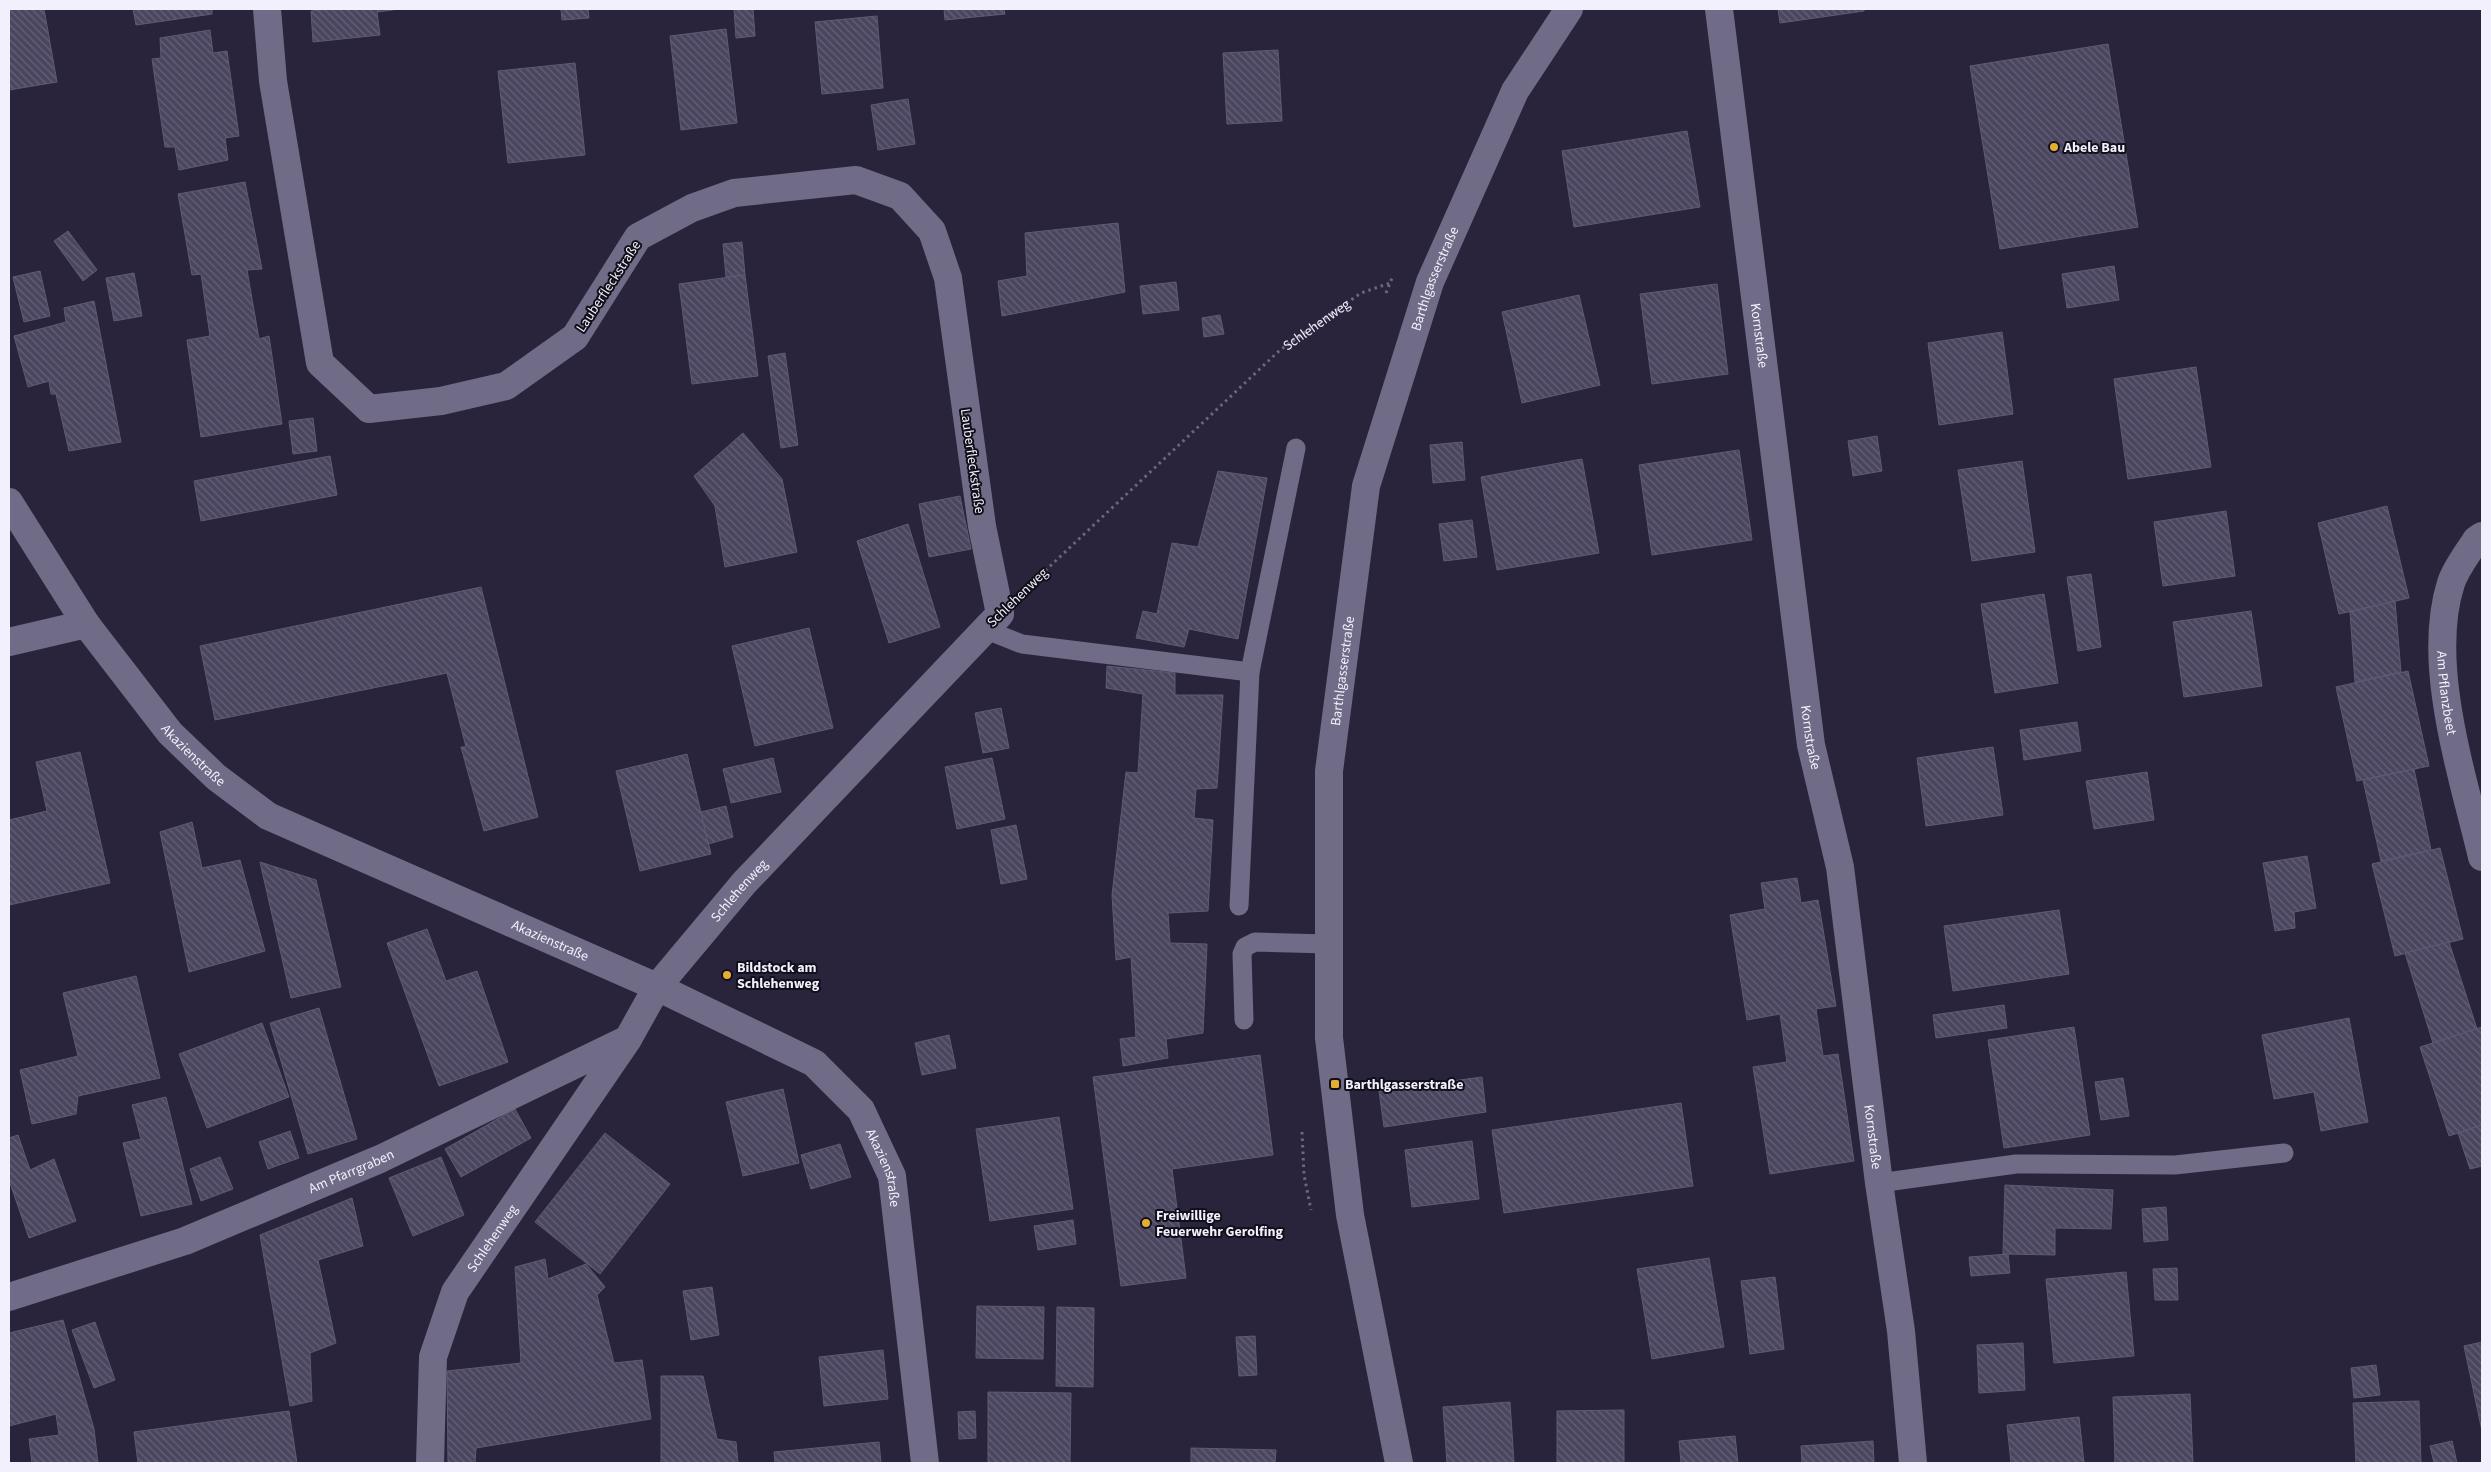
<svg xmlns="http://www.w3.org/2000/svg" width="2491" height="1472" viewBox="0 0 2491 1472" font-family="'Source Sans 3',sans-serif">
<defs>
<pattern id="building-back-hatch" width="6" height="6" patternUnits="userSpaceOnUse" patternTransform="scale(1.25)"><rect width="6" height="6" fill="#4b4660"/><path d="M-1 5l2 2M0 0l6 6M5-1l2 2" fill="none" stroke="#656178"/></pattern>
</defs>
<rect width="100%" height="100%" fill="#29243b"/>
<g fill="url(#building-back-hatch)" stroke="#5f5a75">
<polygon points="9,9 44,9 57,82 9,90"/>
<polygon points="133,9 212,9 212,14 136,25"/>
<polygon points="331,9 400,9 377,12 380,35 313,42 311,11"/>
<polygon points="561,9 588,9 589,18 562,20"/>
<polygon points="734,9 753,9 755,36 736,38"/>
<polygon points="944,9 1004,9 1005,14 945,20"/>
<polygon points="1778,9 1864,9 1864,11 1780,23"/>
<polygon points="877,16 883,88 822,94 815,22"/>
<polygon points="726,29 737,123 681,130 670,36"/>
<polygon points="210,30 213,53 227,51 239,136 225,138 228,160 179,170 175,147 165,147 152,59 161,58 160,38"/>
<polygon points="2108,44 2138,227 2000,249 1970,66"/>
<polygon points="1278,50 1282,121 1227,124 1223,53"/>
<polygon points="575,63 585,155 508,163 498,71"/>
<polygon points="908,99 915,144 878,150 871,105"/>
<polygon points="1687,131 1700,207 1574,227 1562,151"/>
<polygon points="245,182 262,269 247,270 259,339 269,336 282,424 201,437 187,340 210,336 201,274 192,275 178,194"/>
<polygon points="1118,223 1125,292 1002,316 998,281 1027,276 1025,233"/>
<polygon points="68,231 97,270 83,281 54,241"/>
<polygon points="742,242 745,275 726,277 723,244"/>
<polygon points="2114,266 2119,300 2067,308 2062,274"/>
<polygon points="40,271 50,316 24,322 13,277"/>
<polygon points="134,273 142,316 114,321 106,278"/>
<polygon points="745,275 758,376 692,384 679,284"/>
<polygon points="1176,282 1179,310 1143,314 1140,286"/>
<polygon points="1717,284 1728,374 1652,384 1640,294"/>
<polygon points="1579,295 1600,385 1522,403 1502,312"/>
<polygon points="94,301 121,442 69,451 56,394 51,394 49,381 28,387 14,336 66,322 64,308"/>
<polygon points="1220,315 1224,334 1204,337 1202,318"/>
<polygon points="2002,332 2013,414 1939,425 1928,343"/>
<polygon points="785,353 798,445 781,448 768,356"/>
<polygon points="2196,367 2211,467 2128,479 2114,379"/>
<polygon points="313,418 317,451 293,454 289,421"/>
<polygon points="743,433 782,479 797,552 725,567 715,506 694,476"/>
<polygon points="1877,436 1882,471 1853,476 1848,441"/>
<polygon points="1462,442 1465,480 1433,483 1430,445"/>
<polygon points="1739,450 1752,540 1652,555 1639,465"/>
<polygon points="330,456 337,495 201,521 194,481"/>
<polygon points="1582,459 1599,553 1497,570 1481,477"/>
<polygon points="2022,461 2035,552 1972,561 1958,470"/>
<polygon points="1218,471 1267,478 1238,639 1189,629 1184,647 1136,638 1143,611 1157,614 1172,543 1198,547"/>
<polygon points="960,496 971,549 929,557 919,504"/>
<polygon points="2387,506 2409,598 2339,614 2318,523"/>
<polygon points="2226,511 2235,576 2163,586 2154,522"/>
<polygon points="1472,520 1477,557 1444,561 1439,524"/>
<polygon points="908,524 940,627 889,643 857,541"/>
<polygon points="2091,574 2101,647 2078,651 2067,577"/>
<polygon points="481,587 538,817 484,831 461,747 466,747 447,673 215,720 200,646"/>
<polygon points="2044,594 2058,683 1995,693 1981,604"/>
<polygon points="2395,601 2401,672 2355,682 2350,612"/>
<polygon points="2251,611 2262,686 2184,697 2173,622"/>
<polygon points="809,628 833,728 755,746 732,646"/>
<polygon points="1107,666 1175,673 1175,695 1223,695 1217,788 1196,789 1194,818 1213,820 1208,911 1168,913 1170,943 1207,944 1203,1033 1166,1039 1168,1058 1123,1066 1120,1039 1136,1037 1131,957 1116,960 1112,895 1126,772 1138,773 1143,694 1106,688"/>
<polygon points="2408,671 2429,766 2357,781 2336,687"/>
<polygon points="1001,708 1009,748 983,753 975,713"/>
<polygon points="2077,722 2081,751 2024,760 2020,730"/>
<polygon points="1993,747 2003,815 1926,826 1917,758"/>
<polygon points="80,752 110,883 9,905 9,820 47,811 36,762"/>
<polygon points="687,754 711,854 640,871 616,771"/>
<polygon points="773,758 781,792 731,803 723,769"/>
<polygon points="992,758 1005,819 957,829 945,767"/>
<polygon points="2414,769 2431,850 2381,861 2363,780"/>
<polygon points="2147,772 2154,820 2094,829 2086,781"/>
<polygon points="726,806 733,837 708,844 701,812"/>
<polygon points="192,822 202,868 240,860 265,951 189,972 160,832"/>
<polygon points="1016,825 1027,879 1001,884 991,830"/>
<polygon points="2440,848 2463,939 2395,956 2372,864"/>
<polygon points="2307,856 2316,908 2294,912 2295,928 2275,931 2263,863"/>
<polygon points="260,862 316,880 341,987 291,998"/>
<polygon points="1797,878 1801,903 1818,900 1836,1006 1816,1009 1823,1056 1838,1054 1854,1161 1770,1174 1753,1067 1787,1062 1780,1014 1747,1020 1730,915 1765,909 1761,883"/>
<polygon points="2059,910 2069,974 1953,991 1944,926"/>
<polygon points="427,929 446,981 477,971 508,1062 439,1086 387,943"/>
<polygon points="2449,942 2477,1029 2433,1043 2405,953"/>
<polygon points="136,976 160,1078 78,1096 76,1114 32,1124 20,1070 78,1056 63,993"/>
<polygon points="2004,1005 2007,1028 1936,1038 1933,1015"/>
<polygon points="319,1008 357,1139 308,1154 270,1023"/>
<polygon points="2349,1018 2368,1122 2321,1131 2314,1092 2274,1099 2262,1035"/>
<polygon points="262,1023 289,1097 207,1128 179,1054"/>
<polygon points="2074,1027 2090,1135 2004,1148 1988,1040"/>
<polygon points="2482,1027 2482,1125 2449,1136 2420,1047"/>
<polygon points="949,1035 956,1068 922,1075 915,1043"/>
<polygon points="1260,1055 1273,1155 1172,1169 1186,1278 1121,1286 1093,1077"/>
<polygon points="1482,1077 1486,1112 1384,1127 1379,1091"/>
<polygon points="2123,1078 2129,1116 2101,1120 2095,1082"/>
<polygon points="783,1089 799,1163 743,1176 726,1102"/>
<polygon points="166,1097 192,1204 141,1216 123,1143 141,1139 132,1105"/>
<polygon points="1681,1103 1693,1186 1504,1213 1492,1130"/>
<polygon points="515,1109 531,1138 461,1177 445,1149"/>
<polygon points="1059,1117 1073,1209 990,1221 976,1129"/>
<polygon points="2482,1125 2482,1166 2470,1169 2458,1133"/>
<polygon points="290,1131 299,1158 268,1169 259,1142"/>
<polygon points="605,1133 670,1184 600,1274 535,1222"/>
<polygon points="18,1135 30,1170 54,1159 76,1221 29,1238 9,1180 9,1138"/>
<polygon points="1472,1141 1479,1199 1412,1207 1405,1150"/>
<polygon points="840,1144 851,1177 811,1189 801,1155"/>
<polygon points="220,1157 233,1189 201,1201 190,1169"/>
<polygon points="441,1157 464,1215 413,1236 389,1178"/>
<polygon points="2005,1185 2113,1190 2111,1229 2055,1228 2055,1255 2003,1254"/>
<polygon points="352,1198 363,1246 318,1260 336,1343 310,1353 312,1401 290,1406 260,1235"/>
<polygon points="2166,1207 2168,1240 2144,1242 2142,1209"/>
<polygon points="1073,1220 1076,1244 1038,1250 1034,1226"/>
<polygon points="2008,1254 2010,1273 1971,1276 1969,1257"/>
<polygon points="1709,1258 1724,1347 1652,1359 1637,1269"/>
<polygon points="545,1259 548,1279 586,1264 605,1287 597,1295 614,1363 642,1360 651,1419 476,1448 475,1463 448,1463 447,1371 521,1363 515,1267"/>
<polygon points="2177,1268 2178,1300 2155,1300 2153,1269"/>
<polygon points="2126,1272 2134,1356 2054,1363 2046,1279"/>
<polygon points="1775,1277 1784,1349 1750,1354 1741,1281"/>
<polygon points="712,1287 719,1335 691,1340 683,1291"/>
<polygon points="977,1306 1044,1307 1043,1359 976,1358"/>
<polygon points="1057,1307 1094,1308 1093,1387 1056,1386"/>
<polygon points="63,1320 94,1429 98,1463 32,1463 29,1439 59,1435 56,1414 9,1426 9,1333"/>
<polygon points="95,1322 115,1380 94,1388 72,1330"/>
<polygon points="1255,1336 1257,1375 1239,1376 1236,1337"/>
<polygon points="2482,1342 2482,1431 2464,1346"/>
<polygon points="2023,1343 2025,1390 1979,1393 1977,1345"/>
<polygon points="883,1350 888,1399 824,1406 819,1357"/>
<polygon points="2376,1365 2380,1395 2354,1398 2351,1368"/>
<polygon points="661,1376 703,1376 717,1439 736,1442 738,1463 661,1463"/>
<polygon points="988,1392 1071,1393 1070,1463 988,1463"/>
<polygon points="2190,1394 2193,1463 2115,1463 2113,1397"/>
<polygon points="2419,1401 2421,1463 2356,1463 2353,1403"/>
<polygon points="1510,1402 1514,1463 1447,1463 1443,1407"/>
<polygon points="1624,1410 1624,1463 1557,1463 1557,1411"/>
<polygon points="289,1411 297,1463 138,1463 134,1432"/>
<polygon points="975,1411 976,1438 959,1439 958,1412"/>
<polygon points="2079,1417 2084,1463 2011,1463 2007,1425"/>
<polygon points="1735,1436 1738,1463 1681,1463 1679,1441"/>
<polygon points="1873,1441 1874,1463 1802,1463 1801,1446"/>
<polygon points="2452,1441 2457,1463 2434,1463 2430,1446"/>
<polygon points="879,1442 881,1463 775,1463 774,1452"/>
<polygon points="1191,1448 1276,1450 1275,1463 1191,1463"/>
</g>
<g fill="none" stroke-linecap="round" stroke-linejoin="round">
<g stroke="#6c687c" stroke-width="3" stroke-dasharray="2.5 4" stroke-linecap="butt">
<polyline points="1386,293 1392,278"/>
<path id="s1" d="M1031,584L1280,350L1361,293L1390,283"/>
<polyline points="1302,1132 1304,1175 1311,1210"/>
</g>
<g stroke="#706b86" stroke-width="19">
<polyline points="984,629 1022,644 1250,672 1239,906"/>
<polyline points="1250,672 1296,448"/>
<polyline points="1244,1020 1242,954 1245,947 1255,942 1329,944"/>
<polyline points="1879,1183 2016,1164 2175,1165 2284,1153"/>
</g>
<g stroke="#706b86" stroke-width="28">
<path id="s2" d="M1719,9L1811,745L1840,867L1879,1183L1901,1331L1913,1463"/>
<path id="s3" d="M9,502L86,624L170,733L216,777L268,816L657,987L814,1063L861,1110L892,1176L925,1463"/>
<path id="s4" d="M2482,536L2476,540C2468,553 2456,568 2451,583C2425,664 2463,776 2482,857"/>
<polyline points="9,642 86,624"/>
<path id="s5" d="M9,1297L185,1241L380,1159L628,1039L657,987L744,883L1000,614L982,526L948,278L932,231L900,196L856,180L734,193L692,208L638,237L575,337L506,386L441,401L369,409L320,363L273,81L267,9"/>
<path id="s6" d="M430,1463L433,1357L455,1292L628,1039"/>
</g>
<path stroke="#706b86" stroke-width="28" id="s7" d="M1399,1463L1350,1215L1329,1038V771L1366,486L1430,282L1515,91L1569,9"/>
</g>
<g fill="#e4ae35" stroke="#110f19" stroke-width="2">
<circle cx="2054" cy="147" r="5"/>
<circle cx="727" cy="975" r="5"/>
<rect x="1330" y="1079" width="10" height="10" rx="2.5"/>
<circle cx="1146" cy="1223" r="5"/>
</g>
<g text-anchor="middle" stroke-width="4" stroke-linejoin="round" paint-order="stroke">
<g font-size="14" font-weight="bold" fill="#f2f0fd" stroke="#110f19" text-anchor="start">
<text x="2064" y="152">Abele Bau</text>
<text x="737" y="972">Bildstock am<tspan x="737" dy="16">Schlehenweg</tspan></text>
<text x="1345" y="1089">Barthlgasserstraße</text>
<text x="1156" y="1220">Freiwillige<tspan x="1156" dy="16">Feuerwehr Gerolfing</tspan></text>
</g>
<g font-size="14" fill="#f2f0fd" stroke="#110f19">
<text dy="5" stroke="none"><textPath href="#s7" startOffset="1204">Barthlgasserstraße</textPath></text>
<text transform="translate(608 286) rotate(-57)" y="5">Lauberfleckstraße</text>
<text dy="5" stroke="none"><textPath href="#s1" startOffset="386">Schlehenweg</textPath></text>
<text dy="5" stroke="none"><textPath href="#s2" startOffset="329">Kornstraße</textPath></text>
<text transform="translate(973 461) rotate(82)" y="5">Lauberfleckstraße</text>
<text transform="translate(1017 597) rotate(-44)" y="5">Schlehenweg</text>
<text dy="5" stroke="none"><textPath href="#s7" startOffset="799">Barthlgasserstraße</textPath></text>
<text dy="5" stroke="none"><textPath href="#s4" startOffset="168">Am Pflanzbeet</textPath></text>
<text dy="5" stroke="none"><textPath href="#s2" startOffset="734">Kornstraße</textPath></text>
<text dy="5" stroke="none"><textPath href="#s3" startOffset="314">Akazienstraße</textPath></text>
<text dy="5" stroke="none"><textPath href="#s5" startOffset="858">Schlehenweg</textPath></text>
<text dy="5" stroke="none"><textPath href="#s3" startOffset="719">Akazienstraße</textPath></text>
<text dy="5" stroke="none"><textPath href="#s2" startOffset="1139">Kornstraße</textPath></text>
<text dy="5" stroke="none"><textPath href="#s3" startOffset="1139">Akazienstraße</textPath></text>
<text dy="5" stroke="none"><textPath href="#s5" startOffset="365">Am Pfarrgraben</textPath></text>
<text dy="5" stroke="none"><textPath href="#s6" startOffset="240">Schlehenweg</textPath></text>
</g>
</g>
<rect width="2491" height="1472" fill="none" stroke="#f2f0fd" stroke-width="20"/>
</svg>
